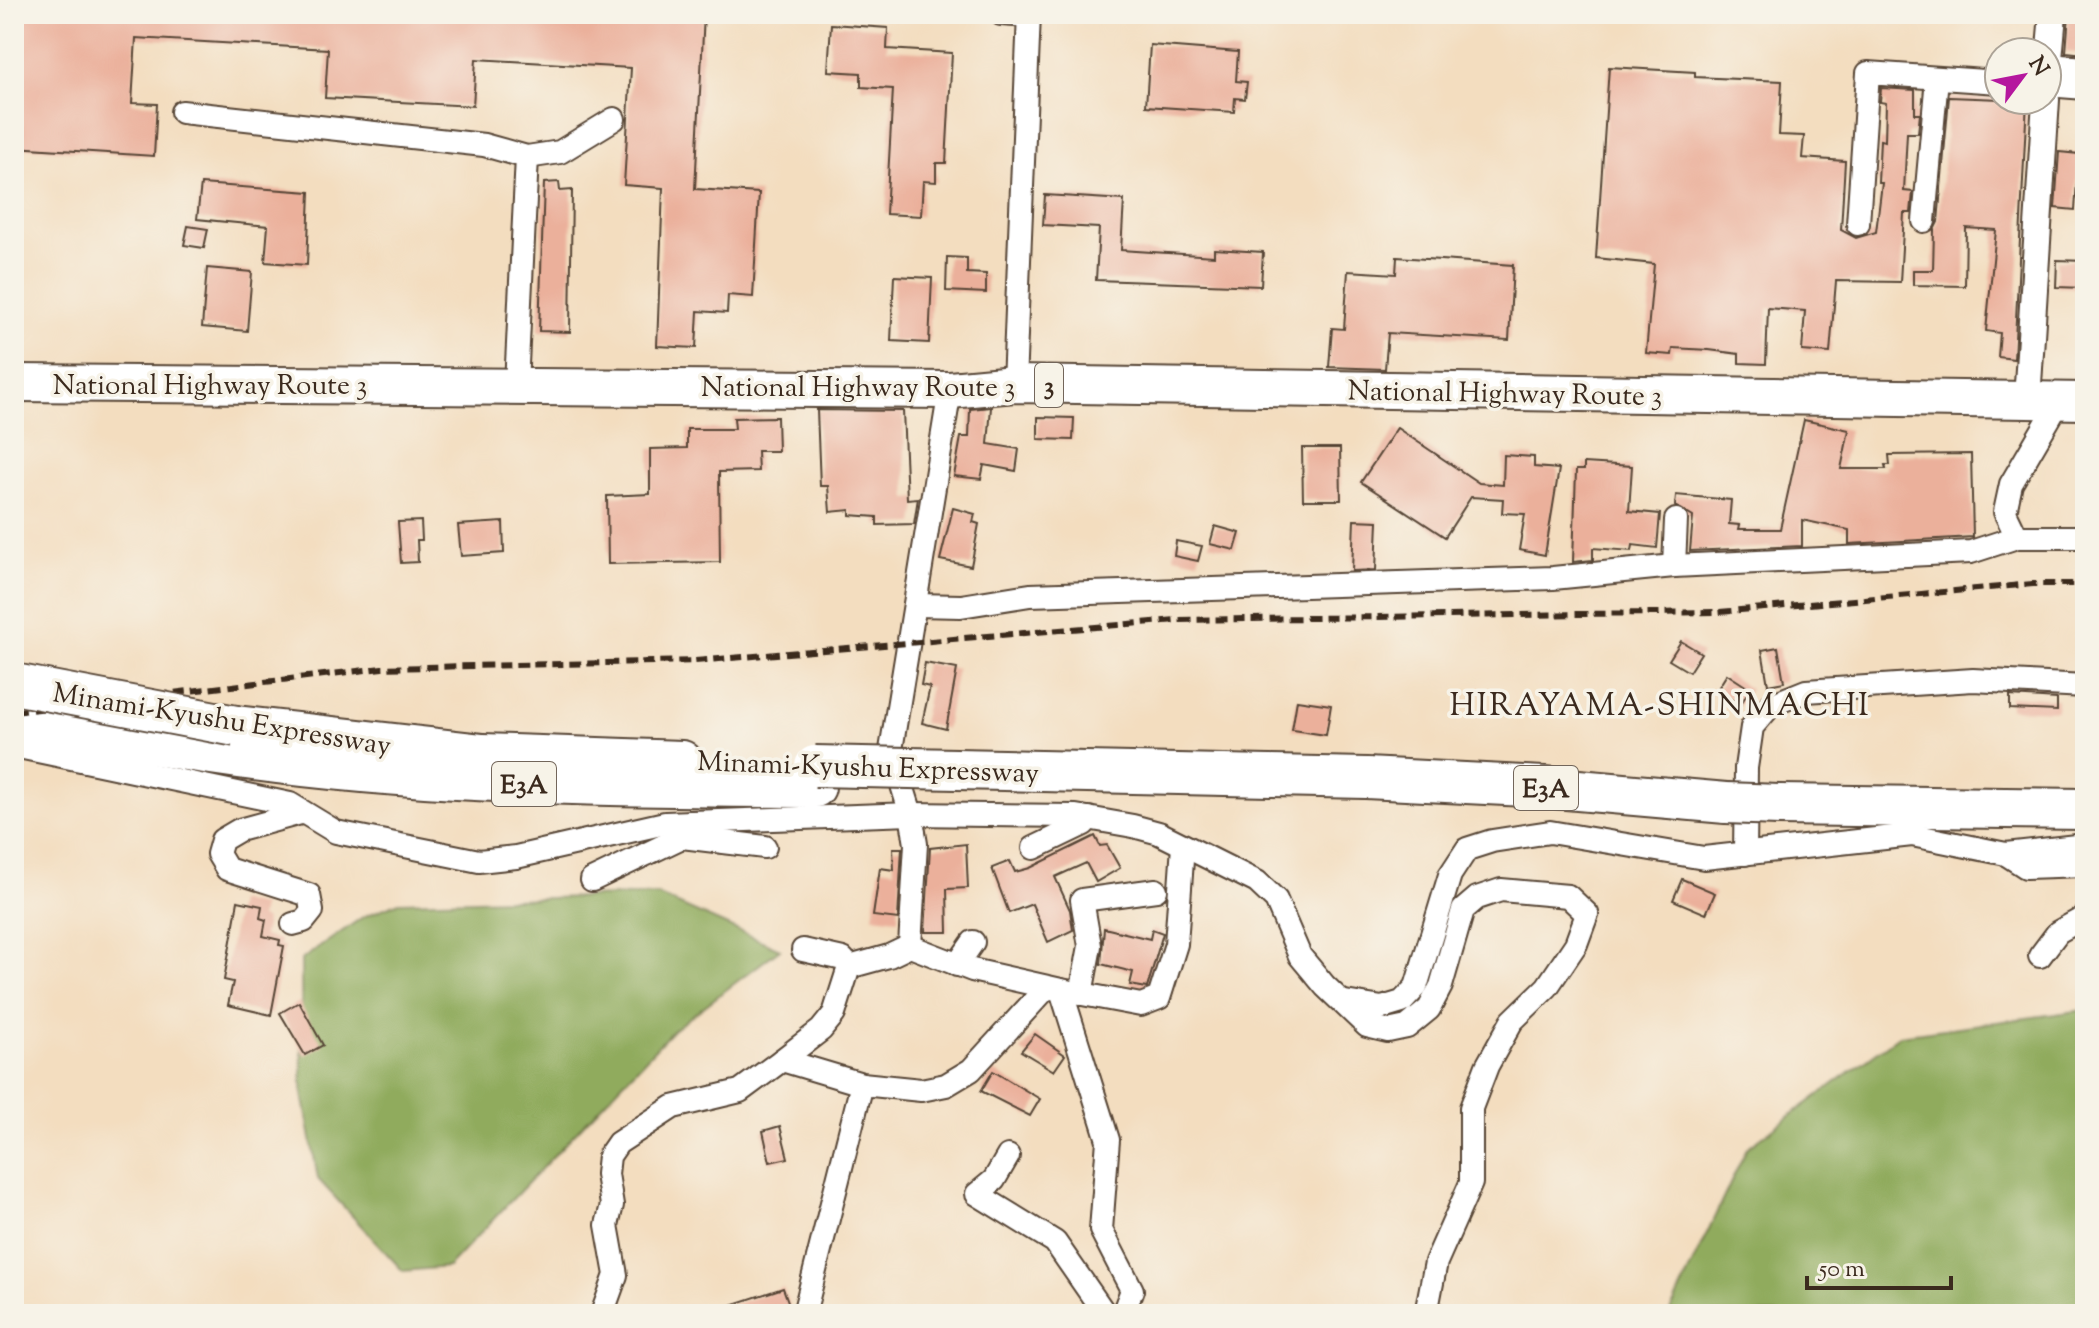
<svg xmlns="http://www.w3.org/2000/svg" width="2099" height="1328" viewBox="0 0 2099 1328" font-family="'Sorts Mill Goudy',serif">
<rect width="100%" height="100%" fill="#f7f3e8"/>
<filter id="ink" filterUnits="userSpaceOnUse"><feTurbulence type="fractalNoise" baseFrequency=".0125" numOctaves="2"/><feDisplacementMap in="SourceGraphic" scale="16" xChannelSelector="R" yChannelSelector="G"/><feConvolveMatrix kernelMatrix="1 2 1 2 8 2 1 2 1" color-interpolation-filters="sRGB"/></filter>
<filter id="wash" filterUnits="userSpaceOnUse"><feTurbulence type="fractalNoise" baseFrequency=".006" numOctaves="4" result="noise"/><feDisplacementMap in="SourceGraphic" scale="32" xChannelSelector="R" yChannelSelector="G"/><feGaussianBlur stdDeviation="1.8" result="paint"/><feColorMatrix in="noise" values="0 0 0 0 0 0 0 0 0 0 0 0 0 0 0 0 0 1.4 0 .05"/><feComposite in="paint" operator="in"/></filter>
<g filter="url(#wash)">
<rect width="100%" height="100%" fill="#f3ddbf"/>
<g fill="#90ab5d" stroke="#666a3e" stroke-width="2">
<polygon points="657,895 780,949 673,1030 448,1267 403,1271 318,1179 302,1088 301,960 363,917 399,902"/>
<polygon points="2085,1010 2085,1314 1669,1314 1747,1148 1900,1035"/>
</g>
<g id="blocks">
<g fill="#ebb09b">
<polygon points="15,14 704,14 695,189 759,193 753,297 728,295 727,313 698,311 696,348 657,346 663,188 624,185 631,68 476,59 473,106 325,98 328,49 136,38 132,103 157,104 154,156 14,147"/>
<polygon points="2069,14 2085,14 2085,54 2066,52"/>
<polygon points="831,24 888,28 887,49 952,53 946,163 936,163 936,182 923,181 921,216 886,214 893,89 861,87 861,73 828,71"/>
<polygon points="1150,45 1238,52 1236,81 1247,82 1245,99 1235,98 1234,112 1146,106"/>
<polygon points="1609,67 1695,72 1695,77 1782,81 1779,135 1804,136 1802,158 1845,161 1841,230 1856,238 1876,232 1882,183 1878,183 1880,140 1885,141 1886,103 1880,102 1881,88 1915,90 1915,114 1920,114 1918,133 1907,133 1904,191 1913,192 1911,213 1904,213 1900,282 1836,281 1830,353 1802,351 1805,311 1768,308 1766,364 1739,363 1739,354 1709,350 1673,348 1672,355 1646,353 1654,264 1596,258"/>
<polygon points="1949,97 2027,100 2014,359 1998,357 2000,333 1986,331 1996,230 1966,228 1965,286 1913,285 1913,270 1933,270 1934,230 1938,222"/>
<polygon points="2059,152 2079,154 2075,210 2055,208"/>
<polygon points="559,182 560,191 572,190 570,332 539,331 544,183"/>
<polygon points="201,184 310,192 307,265 265,262 268,226 197,219"/>
<polygon points="1045,195 1124,200 1121,250 1214,256 1214,249 1263,252 1261,286 1096,280 1099,228 1043,225"/>
<polygon points="188,226 208,229 204,248 184,245"/>
<polygon points="947,257 967,258 967,273 986,274 986,293 946,291"/>
<polygon points="1397,257 1513,265 1509,340 1388,333 1385,369 1329,367 1332,328 1344,329 1348,271 1396,274"/>
<polygon points="2057,260 2085,261 2085,288 2056,287"/>
<polygon points="207,268 252,272 247,331 202,327"/>
<polygon points="894,276 932,278 929,343 891,341"/>
<polygon points="991,407 988,444 1019,449 1016,471 984,465 981,479 954,476 961,437 969,437 970,409"/>
<polygon points="817,410 903,411 907,499 918,498 914,524 877,525 877,517 850,515 850,510 830,512 828,486 820,486"/>
<polygon points="777,417 778,451 757,451 758,471 719,472 720,562 608,564 607,496 650,494 650,449 687,448 687,429 735,429 734,418"/>
<polygon points="1038,417 1074,418 1073,440 1038,439"/>
<polygon points="1804,420 1849,430 1841,469 1886,469 1885,465 1890,465 1889,455 1971,454 1973,537 1849,544 1849,530 1802,520 1802,546 1690,551 1693,517 1675,506 1676,495 1731,500 1729,524 1739,525 1738,529 1780,529"/>
<polygon points="1397,428 1479,483 1503,485 1504,455 1534,457 1534,467 1559,469 1545,555 1519,550 1525,514 1502,513 1503,499 1471,497 1445,537 1361,482"/>
<polygon points="1302,448 1340,448 1341,500 1303,500"/>
<polygon points="1584,463 1632,466 1629,511 1660,514 1657,548 1633,545 1632,551 1593,548 1593,560 1573,562 1576,470 1584,470"/>
<polygon points="953,508 975,514 973,522 979,524 971,566 940,560"/>
<polygon points="1354,520 1378,521 1376,570 1352,571"/>
<polygon points="421,521 422,540 417,540 418,562 401,563 398,522"/>
<polygon points="503,522 504,553 461,556 458,525"/>
<polygon points="1215,526 1240,533 1235,550 1210,544"/>
<polygon points="1176,541 1202,546 1198,561 1174,556"/>
<polygon points="1681,641 1701,653 1689,672 1669,660"/>
<polygon points="1778,647 1784,682 1768,685 1762,650"/>
<polygon points="925,663 957,669 946,729 922,723 930,687 921,685"/>
<polygon points="1727,674 1750,689 1740,705 1717,690"/>
<polygon points="2010,696 2057,699 2057,711 2010,709"/>
<polygon points="1297,700 1331,705 1326,735 1292,730"/>
<polygon points="1095,836 1100,846 1107,845 1120,868 1096,882 1086,863 1055,877 1070,910 1073,930 1048,942 1032,904 1009,913 992,868 1010,861 1015,872 1030,868"/>
<polygon points="966,844 968,888 947,889 948,932 925,932 930,848"/>
<polygon points="893,848 902,848 898,919 873,916 880,868 894,870"/>
<polygon points="1682,879 1715,893 1706,914 1673,900"/>
<polygon points="238,901 262,906 260,918 266,920 263,936 280,940 279,945 284,946 271,1015 228,1005 233,982 224,980"/>
<polygon points="1104,928 1150,939 1152,929 1163,933 1147,988 1130,985 1133,972 1101,964"/>
<polygon points="299,1002 323,1045 305,1055 280,1013"/>
<polygon points="1035,1034 1065,1055 1054,1071 1021,1051"/>
<polygon points="993,1071 1040,1099 1030,1116 981,1091"/>
<polygon points="780,1126 788,1158 770,1162 763,1131"/>
<polygon points="783,1288 790,1307 767,1314 713,1314 713,1311"/>
</g>
</g>
</g>
<g filter="url(#ink)">
<use href="#blocks" fill-opacity="0" stroke="#574536" stroke-width="2"/>
<g fill="none" stroke-linecap="round" stroke-linejoin="round">
<defs>
<g id="minor">
<polyline points="1001,14 1029,16"/>
<polyline points="2049,65 2085,68"/>
<polyline points="2047,85 2085,88"/>
<polyline points="182,112 484,145 527,157 560,152 614,119"/>
<polyline points="1924,221 1937,78"/>
<polyline points="1858,224 1868,73 1999,82"/>
<polyline points="1014,384 1029,14"/>
<polyline points="516,385 527,157"/>
<polyline points="2059,402 2011,484 2005,512 2017,537 2085,537"/>
<polyline points="1674,566 1676,520"/>
<polyline points="916,605 961,606 1030,595 1553,578 1674,566 1971,552 2017,537"/>
<polyline points="14,746 290,804 336,832 479,861 516,857 665,823 911,814 1076,816 1133,826 1159,833 1257,882 1276,900 1300,956 1325,986 1367,1026 1388,1031 1407,1027 1429,1009 1441,986 1463,910 1477,898 1501,890 1568,896 1587,914 1576,944 1547,987 1512,1021 1487,1066 1471,1108 1471,1183 1436,1262 1426,1314"/>
<polyline points="691,822 682,837 765,847"/>
<polyline points="1034,848 1084,824 1089,818"/>
<polyline points="1745,854 1746,768 1752,727 1771,705 1806,691 1973,680 2085,686"/>
<polyline points="2006,854 2026,867 2085,865"/>
<polyline points="592,880 682,837"/>
<polyline points="293,924 304,921 312,911 309,895 227,869 218,854 222,840 239,830 301,813"/>
<polyline points="910,946 916,844 911,814 891,750 950,390"/>
<polyline points="910,946 972,970 1061,990 1108,1140 1101,1230 1132,1290 1123,1314"/>
<polyline points="803,950 843,959 849,967"/>
<polyline points="2040,956 2058,932 2085,917"/>
<polyline points="957,965 973,942"/>
<polyline points="1061,990 1141,1005 1159,998 1176,944 1183,846"/>
<polyline points="1081,994 1090,946 1082,900 1156,890"/>
<polyline points="1345,1002 1382,1008 1402,1002 1416,987 1450,875 1467,849 1492,841 1550,832 1704,858 1912,835 2006,854 2085,845"/>
<polyline points="782,1060 862,1084 921,1090 946,1085 971,1070 1047,987"/>
<polyline points="1008,1156 994,1180 977,1194 1055,1242 1105,1314"/>
<polyline points="602,1314 616,1275 607,1225 612,1205 607,1174 609,1156 618,1143 673,1107 740,1091 782,1060 821,1030 834,1014 849,967 889,956 910,946"/>
<polyline points="804,1314 862,1084"/>
</g>
<g id="tertiary">
<polyline points="2047,82 2053,14"/>
<polyline points="2027,400 2046,100"/>
</g>
<polyline id="trunk" points="14,383 950,390 1014,384 2085,401"/>
<g id="motorway">
<path d="M14,717C61,730 109,737 157,745C375,784 594,787 815,787"/>
<polyline points="236,726 483,754 682,761"/>
<polyline points="1366,778 1544,787 1726,803"/>
<polyline points="1779,805 2085,809"/>
</g>
</defs>
<use href="#minor" stroke="#574536" stroke-width="26"/>
<use href="#tertiary" stroke="#574536" stroke-width="30"/>
<use href="#trunk" stroke="#574536" stroke-width="40"/>
<use href="#motorway" stroke="#574536" stroke-width="44"/>
<use href="#minor" stroke="#fff" stroke-width="22"/>
<use href="#tertiary" stroke="#fff" stroke-width="26"/>
<use href="#trunk" stroke="#fff" stroke-width="36"/>
<use href="#motorway" stroke="#fff" stroke-width="40"/>
<polyline stroke="#3b2a1e" stroke-width="6" stroke-dasharray="12 6" stroke-linecap="butt" points="14,712 382,668 695,661 1177,620 1719,612 2033,584 2085,584"/>
<defs>
<g id="motorway-bridge">
<polyline points="14,684 236,726"/>
<polyline points="815,766 1366,778"/>
<polyline points="1726,803 1779,805"/>
</g>
</defs>
<use href="#motorway-bridge" stroke="#574536" stroke-width="44" stroke-linecap="butt"/>
<use href="#motorway-bridge" stroke="#fff" stroke-width="40"/>
</g>
</g>
<g text-anchor="middle" stroke-width="7" stroke-linejoin="round" paint-order="stroke">
<g fill="#f7f3e8" stroke="#73665b" stroke-width="2">
<rect x="1035" y="363" width="28" height="44" rx="6"/>
<rect x="492" y="762" width="64" height="44" rx="6"/>
<rect x="1514" y="766" width="64" height="44" rx="6"/>
</g>
<g font-size="26" font-weight="bold" fill="#3b2a1e">
<text x="1049" y="394">3</text>
<text x="524" y="793">E3A</text>
<text x="1546" y="797">E3A</text>
</g>
<g font-size="28" fill="#3b2a1e" stroke="#f7f3e8">
<text x="210" y="394">National Highway Route 3</text>
<text x="858" y="396">National Highway Route 3</text>
<text transform="translate(1505 392) rotate(1)" y="10">National Highway Route 3</text>
<text transform="translate(222 718) rotate(9)" y="10">Minami-Kyushu Expressway</text>
<text transform="translate(868 766) rotate(2)" y="10">Minami-Kyushu Expressway</text>
</g>
<g font-size="32" letter-spacing="2" fill="#3b2a1e" stroke="#f7f3e8">
<text x="1660" y="715">HIRAYAMA-SHINMACHI</text>
</g>
</g>
<rect width="2099" height="1328" fill="none" stroke="#f7f3e8" stroke-width="48"/>
<g transform="translate(2023 76) rotate(58)"><circle r="38" fill="#f7f3e8" stroke="#aca397" stroke-width="2"/>
<path d="M0-6L14 30L0 20L-14 30Z" fill="#b5179e"/>
<text y="-12" font-size="22" font-weight="bold" text-anchor="middle" fill="#3b2a1e">N</text>
</g>
<path d="M1807 1276v12h144v-12" fill="none" stroke="#3b2a1e" stroke-width="4"/>
<text x="1819" y="1276" font-size="24" fill="#3b2a1e" stroke="#f7f3e8" stroke-width="6" paint-order="stroke">50 m</text>
</svg>
